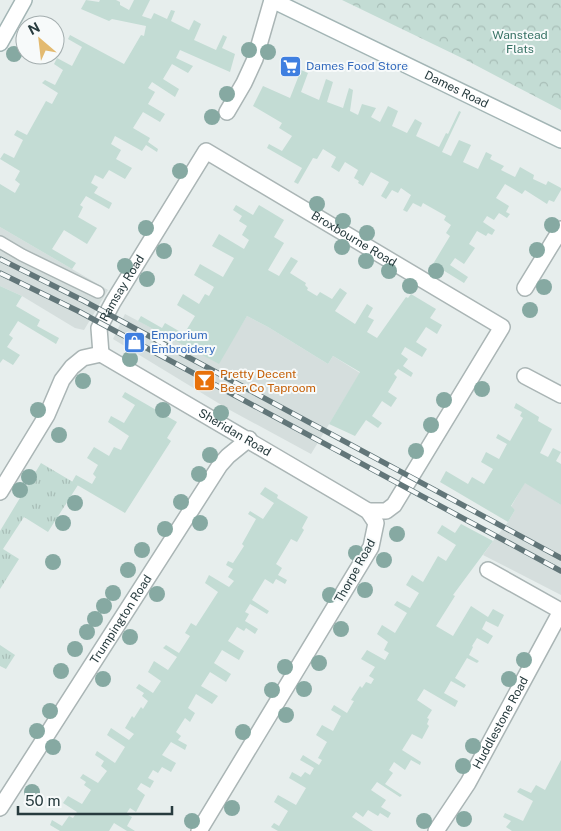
<svg xmlns="http://www.w3.org/2000/svg" width="561" height="831" viewBox="0 0 561 831" font-family="'Public Sans',sans-serif">
<defs>
<pattern id="grass-tufts" width="24" height="20" patternUnits="userSpaceOnUse" patternTransform="scale(1.25)"><rect width="24" height="20" fill="#c3dcd4"/><path d="M3 7l-1-3M5 7V3M7 7l1-3M15 17l-1-3M17 17v-4M19 17l1-3" fill="none" stroke="#a8beb7"/></pattern>
<pattern id="park-crowns" width="20" height="18" patternUnits="userSpaceOnUse" patternTransform="scale(1.25)"><rect width="20" height="18" fill="#c3dcd4"/><path d="M2 6a3 3 0 1 1 6 0M12 15a3 3 0 1 1 6 0" fill="none" stroke="#a8beb7"/></pattern>
</defs>
<rect width="100%" height="100%" fill="#e7eeed"/>
<g fill="#d5dedd">
<polygon points="0,227 108,290 84,330 75,328 22,296 0,286"/>
<polygon points="125,314 218,363 247,316 268,327 328,364 333,356 360,373 311,454 228,409 113,339"/>
<polygon points="525,482 561,505 561,595 483,555 493,541 508,522 515,510 511,507"/>
</g>
<g fill="url(#grass-tufts)">
<polygon points="41,463 78,485 48,532 24,517 3,549 19,559 0,589 0,531"/>
<polygon points="0,645 15,655 6,669 0,666"/>
</g>
<polygon fill="url(#park-crowns)" points="342,0 561,0 561,110 464,59"/>
<g fill="#c3dcd4">
<polygon points="86,0 99,2 100,0 116,0 120,2 120,5 129,10 134,0 150,0 142,16 151,19 154,13 167,19 171,10 175,11 171,21 189,30 194,20 201,24 194,40 216,50 223,35 227,37 222,48 235,54 230,72 180,50 176,58 193,66 188,73 172,64 163,79 179,89 175,97 152,82 148,88 155,92 148,104 165,114 160,122 143,112 133,128 150,138 148,142 158,149 157,152 146,145 142,151 115,136 111,144 121,150 116,159 132,168 125,179 109,170 103,179 95,175 91,183 98,187 94,193 112,203 109,209 86,196 80,205 83,207 78,217 97,228 87,244 64,230 52,249 76,263 72,269 0,227 0,184 15,193 20,184 15,180 20,171 0,159 4,153 14,158 23,140 14,135 17,130 27,135 46,101 52,104 58,93 42,83 45,80 55,85 63,70 54,64 57,58 72,66 82,47 68,39 70,35 124,64 141,35 144,36 146,26 112,19 109,21 81,9"/>
<polygon points="301,70 308,73 301,92 319,100 326,79 333,82 327,102 343,108 349,88 353,90 350,111 358,115 362,104 376,108 371,117 380,122 388,106 398,111 392,126 407,133 415,119 422,123 416,136 439,147 446,133 448,134 459,111 461,112 442,152 451,156 459,140 471,145 463,162 478,169 486,152 492,155 490,159 504,166 501,170 515,177 520,167 534,175 533,179 546,185 548,181 561,188 561,190 554,202 549,200 547,204 525,190 522,194 505,184 496,198 509,206 506,212 510,214 507,218 499,213 494,220 487,216 483,222 495,230 492,235 488,233 486,236 477,231 469,244 475,248 464,264 455,258 450,265 468,277 464,283 433,264 450,236 446,233 451,225 444,220 446,216 423,203 421,207 413,203 407,212 403,210 411,195 401,188 398,193 392,190 386,199 381,196 389,182 371,172 363,186 358,183 359,181 354,178 358,170 345,162 339,172 331,167 336,157 323,149 317,159 313,158 298,184 294,182 302,168 267,148 269,144 282,151 292,136 279,128 282,123 253,106 263,86 290,98"/>
<polygon points="236,205 253,215 259,205 284,220 274,237 284,243 268,270 279,276 291,257 298,261 290,273 306,283 305,285 308,288 307,290 317,296 320,292 332,299 340,288 347,293 335,311 355,324 367,304 373,308 368,317 374,320 367,332 377,338 406,297 408,298 411,294 436,309 430,318 442,325 437,334 426,327 416,342 427,349 422,357 405,347 401,354 408,359 403,366 413,373 411,377 398,369 394,374 397,377 388,392 397,398 391,407 382,401 372,416 382,423 378,428 366,420 355,436 329,424 360,372 333,356 328,364 268,327 247,316 219,364 138,321 141,316 162,328 165,323 184,334 195,316 177,305 183,294 199,304 205,294 209,296 214,287 194,275 200,264 223,277 234,258 212,246 219,234 244,249 249,240 242,235 247,226 239,221 242,216 233,210"/>
<polygon points="0,286 22,296 16,306 40,320 37,326 59,338 56,344 18,321 9,335 13,338 7,347 20,355 13,365 3,359 0,363"/>
<polygon points="125,392 177,422 167,438 171,441 125,513 72,482 76,475 92,484 96,477 93,474 98,465 87,458 94,447 109,456 114,447 121,450 129,436 108,422 111,416 124,423 135,405 122,397"/>
<polygon points="516,403 539,417 538,421 552,429 540,453 548,457 553,448 561,452 556,461 561,464 561,505 525,483 511,506 515,510 508,522 440,482 446,471 468,484 472,477 484,484 493,469 481,462 486,452 499,459 507,444 496,438 498,434 510,441 523,418 520,416 522,412 514,408"/>
<polygon points="265,487 278,495 277,498 308,517 302,528 304,530 297,542 291,539 276,564 282,568 278,575 287,580 285,584 276,579 273,584 265,579 252,600 269,611 267,614 250,604 245,612 249,614 245,621 258,629 255,634 246,628 244,631 237,627 228,641 244,651 239,660 222,650 214,663 231,674 226,682 210,672 201,686 218,696 212,704 196,694 188,708 195,713 190,722 185,718 176,732 181,736 178,740 187,745 185,750 171,742 162,755 176,763 171,772 162,767 158,773 153,770 148,778 154,781 150,788 141,783 137,789 145,795 136,812 130,808 126,814 132,817 127,826 135,831 127,831 114,823 109,831 60,831 50,825 52,820 62,826 69,816 73,818 77,812 63,803 68,796 82,804 91,790 84,785 86,782 80,778 83,774 98,783 107,771 101,766 104,761 95,755 97,751 115,763 125,747 107,735 111,728 129,740 134,734 125,728 132,716 134,718 141,707 143,709 148,701 142,696 144,693 136,688 139,684 153,693 161,681 148,672 154,661 168,670 177,657 163,648 166,645 179,653 190,636 185,633 191,623 196,626 218,592 205,583 209,575 229,587 234,581 228,577 233,569 226,565 228,561 233,563 244,546 242,544 256,519 248,514 250,511 263,519 274,503 260,494"/>
<polygon points="461,524 493,541 453,595 455,596 436,626 453,636 471,606 488,617 493,609 504,615 498,627 486,621 482,629 493,636 488,644 477,638 472,646 473,647 469,655 479,661 477,663 467,658 455,678 466,685 464,688 451,681 444,693 458,701 455,707 424,689 417,700 432,710 427,718 429,719 427,724 429,726 422,739 412,734 402,750 421,762 420,765 411,760 405,770 394,762 389,770 393,773 385,784 402,795 400,797 377,782 371,790 386,800 381,807 391,813 388,818 380,813 378,816 368,810 363,817 356,812 352,817 373,831 278,831 271,827 274,823 279,826 288,811 274,802 278,795 296,805 306,788 289,778 292,772 301,777 305,772 310,775 314,768 300,760 303,755 319,765 322,760 318,758 327,742 316,735 322,725 333,731 341,716 331,710 334,705 347,713 354,701 351,700 360,686 362,688 366,682 371,684 374,679 369,676 375,667 361,659 367,650 385,660 389,653 384,650 388,642 377,634 382,625 395,633 407,613 394,605 397,601 410,608 419,593 406,585 412,575 423,582 438,556 446,561 456,545 437,533 442,525 455,533"/>
<polygon points="561,760 561,831 512,831 506,827 511,821 503,817 505,813 523,821 533,801 517,792 520,788 531,793 536,785 545,790"/>
</g>
<g fill="none" stroke-linecap="round" stroke-linejoin="round">
<defs>
<polyline id="lane" points="0,242 22,255 98,292"/>
<g id="street">
<polyline points="227,112 244,83 255,59 272,0"/>
<polyline points="525,288 561,229"/>
<path id="s1" d="M101,354L99,328L113,302L206,151L502,327L394,505L386,511H368"/>
<path id="s2" d="M101,354L348,499L368,511L376,523L371,547L199,831"/>
<polyline points="525,376 561,395"/>
<polyline points="0,492 47,415 62,380 72,367 83,358 101,354"/>
<polyline points="488,570 561,611"/>
<path id="s3" d="M0,808L220,465L228,456L249,439"/>
<path id="s4" d="M436,831L468,783L561,611"/>
</g>
<g id="secondary">
<path id="s5" d="M272,0L561,140"/>
<polyline points="0,43 24,0"/>
</g>
</defs>
<use href="#lane" stroke="#aab5b5" stroke-width="14"/>
<use href="#street" stroke="#aab5b5" stroke-width="18"/>
<use href="#secondary" stroke="#a3b5b5" stroke-width="18"/>
<use href="#lane" stroke="#fff" stroke-width="11"/>
<use href="#street" stroke="#fff" stroke-width="15"/>
<use href="#secondary" stroke="#fff" stroke-width="15"/>
<defs>
<g id="rail">
<polyline points="0,259 84,301 561,558"/>
<polyline points="0,273 78,311 561,571"/>
</g>
</defs>
<use href="#rail" stroke="#627679" stroke-width="5.5"/>
<use href="#rail" stroke="#f7fafa" stroke-width="4" stroke-dasharray="11" stroke-linecap="butt"/>
</g>
<g fill="#86a9a2">
<circle cx="249" cy="50" r="8"/>
<circle cx="268" cy="52" r="8"/>
<circle cx="14" cy="54" r="8"/>
<circle cx="227" cy="94" r="8"/>
<circle cx="212" cy="117" r="8"/>
<circle cx="180" cy="171" r="8"/>
<circle cx="317" cy="204" r="8"/>
<circle cx="343" cy="221" r="8"/>
<circle cx="552" cy="225" r="8"/>
<circle cx="146" cy="228" r="8"/>
<circle cx="367" cy="233" r="8"/>
<circle cx="342" cy="247" r="8"/>
<circle cx="537" cy="250" r="8"/>
<circle cx="164" cy="251" r="8"/>
<circle cx="366" cy="261" r="8"/>
<circle cx="125" cy="266" r="8"/>
<circle cx="389" cy="271" r="8"/>
<circle cx="436" cy="271" r="8"/>
<circle cx="147" cy="279" r="8"/>
<circle cx="410" cy="286" r="8"/>
<circle cx="544" cy="287" r="8"/>
<circle cx="530" cy="310" r="8"/>
<circle cx="130" cy="359" r="8"/>
<circle cx="83" cy="381" r="8"/>
<circle cx="482" cy="389" r="8"/>
<circle cx="444" cy="400" r="8"/>
<circle cx="38" cy="410" r="8"/>
<circle cx="163" cy="410" r="8"/>
<circle cx="221" cy="413" r="8"/>
<circle cx="431" cy="425" r="8"/>
<circle cx="59" cy="435" r="8"/>
<circle cx="416" cy="451" r="8"/>
<circle cx="210" cy="455" r="8"/>
<circle cx="199" cy="474" r="8"/>
<circle cx="29" cy="477" r="8"/>
<circle cx="20" cy="490" r="8"/>
<circle cx="181" cy="502" r="8"/>
<circle cx="75" cy="503" r="8"/>
<circle cx="63" cy="523" r="8"/>
<circle cx="200" cy="523" r="8"/>
<circle cx="165" cy="529" r="8"/>
<circle cx="397" cy="534" r="8"/>
<circle cx="142" cy="550" r="8"/>
<circle cx="356" cy="553" r="8"/>
<circle cx="384" cy="560" r="8"/>
<circle cx="53" cy="562" r="8"/>
<circle cx="128" cy="570" r="8"/>
<circle cx="365" cy="590" r="8"/>
<circle cx="113" cy="593" r="8"/>
<circle cx="157" cy="594" r="8"/>
<circle cx="330" cy="595" r="8"/>
<circle cx="104" cy="606" r="8"/>
<circle cx="95" cy="619" r="8"/>
<circle cx="341" cy="629" r="8"/>
<circle cx="87" cy="632" r="8"/>
<circle cx="130" cy="637" r="8"/>
<circle cx="75" cy="649" r="8"/>
<circle cx="524" cy="660" r="8"/>
<circle cx="319" cy="663" r="8"/>
<circle cx="285" cy="667" r="8"/>
<circle cx="61" cy="671" r="8"/>
<circle cx="103" cy="679" r="8"/>
<circle cx="509" cy="679" r="8"/>
<circle cx="304" cy="689" r="8"/>
<circle cx="272" cy="690" r="8"/>
<circle cx="50" cy="711" r="8"/>
<circle cx="286" cy="715" r="8"/>
<circle cx="37" cy="731" r="8"/>
<circle cx="243" cy="732" r="8"/>
<circle cx="473" cy="746" r="8"/>
<circle cx="53" cy="747" r="8"/>
<circle cx="463" cy="766" r="8"/>
<circle cx="32" cy="792" r="8"/>
<circle cx="232" cy="808" r="8"/>
<circle cx="464" cy="819" r="8"/>
<circle cx="192" cy="821" r="8"/>
<circle cx="424" cy="821" r="8"/>
</g>
<defs>
<symbol id="supermarket-square" viewBox="-11 -11 22 22"><rect x="-9" y="-9" width="18" height="18" rx="4" fill="#3f7fe0" stroke="#f7fafa"/><path d="M-6-5.5h2.5l.6 2H6L4.5 2H-2.5L-4.4-4H-6ZM-1.5 3.2a1.3 1.3 0 1 0 .1 0ZM3 3.2a1.3 1.3 0 1 0 .1 0Z" fill="#fff"/></symbol>
<symbol id="shop-square" viewBox="-11 -11 22 22"><rect x="-9" y="-9" width="18" height="18" rx="4" fill="#3f7fe0" stroke="#f7fafa"/><path d="M-5-2.5h2.3a2.7 3.5 0 0 1 5.4 0H5L5.5 6h-11ZM-1.5-2.5h3a1.5 2.3 0 0 0-3 0Z" fill="#fff"/></symbol>
<symbol id="bar-square" viewBox="-11 -11 22 22"><rect x="-9" y="-9" width="18" height="18" rx="4" fill="#e8710a" stroke="#f7fafa"/><path d="M-6-5H6L.8 .8V4.5H3.5V6h-7V4.5H-.8V.8Z" fill="#fff"/></symbol>
</defs>
<g fill-rule="evenodd">
<use href="#supermarket-square" x="278" y="54" width="25" height="25"/>
<use href="#shop-square" x="122" y="330" width="25" height="25"/>
<use href="#bar-square" x="192" y="368" width="25" height="25"/>
</g>
<g text-anchor="middle" stroke-width="4" stroke-linejoin="round" paint-order="stroke">
<g font-size="12" fill="#367164" stroke="#f7fafa">
<text x="520" y="39">Wanstead<tspan x="520" dy="14">Flats</tspan></text>
</g>
<g font-size="12" fill="#366cbe" stroke="#f7fafa" text-anchor="start">
<text x="306" y="70">Dames Food Store</text>
<text x="151" y="339">Emporium<tspan x="151" dy="14">Embroidery</tspan></text>
</g>
<g font-size="12" fill="#273b3e" stroke="#f7fafa">
<text dy="4" stroke="none"><textPath href="#s5" startOffset="205">Dames Road</textPath></text>
<text dy="4" stroke="none"><textPath href="#s1" startOffset="405">Broxbourne Road</textPath></text>
<text dy="4" stroke="none"><textPath href="#s1" startOffset="72">Ramsay Road</textPath></text>
<text dy="4" stroke="none"><textPath href="#s2" startOffset="155">Sheridan Road</textPath></text>
<text transform="translate(355 571) rotate(-61)" y="4">Thorpe Road</text>
<text dy="4" stroke="none"><textPath href="#s3" startOffset="224">Trumpington Road</textPath></text>
<text dy="4" stroke="none"><textPath href="#s4" startOffset="126">Huddlestone Road</textPath></text>
</g>
<g font-size="12" fill="#c56008" stroke="#f7fafa" text-anchor="start">
<text x="220" y="378">Pretty Decent<tspan x="220" dy="14">Beer Co Taproom</tspan></text>
</g>
</g>
<g transform="translate(40 40) rotate(332)"><circle r="24" fill="#f7fafa" stroke="#a4aeaf"/>
<path d="M0-4L9 19L0 12L-9 19Z" fill="#e3ba70"/>
<text y="-8" font-size="14" font-weight="bold" text-anchor="middle" fill="#273b3e">N</text>
</g>
<path d="M18 806v8h154v-8" fill="none" stroke="#273b3e" stroke-width="2.5"/>
<text x="25" y="806" font-size="15" fill="#273b3e" stroke="#f7fafa" stroke-width="4" paint-order="stroke">50 m</text>
</svg>
